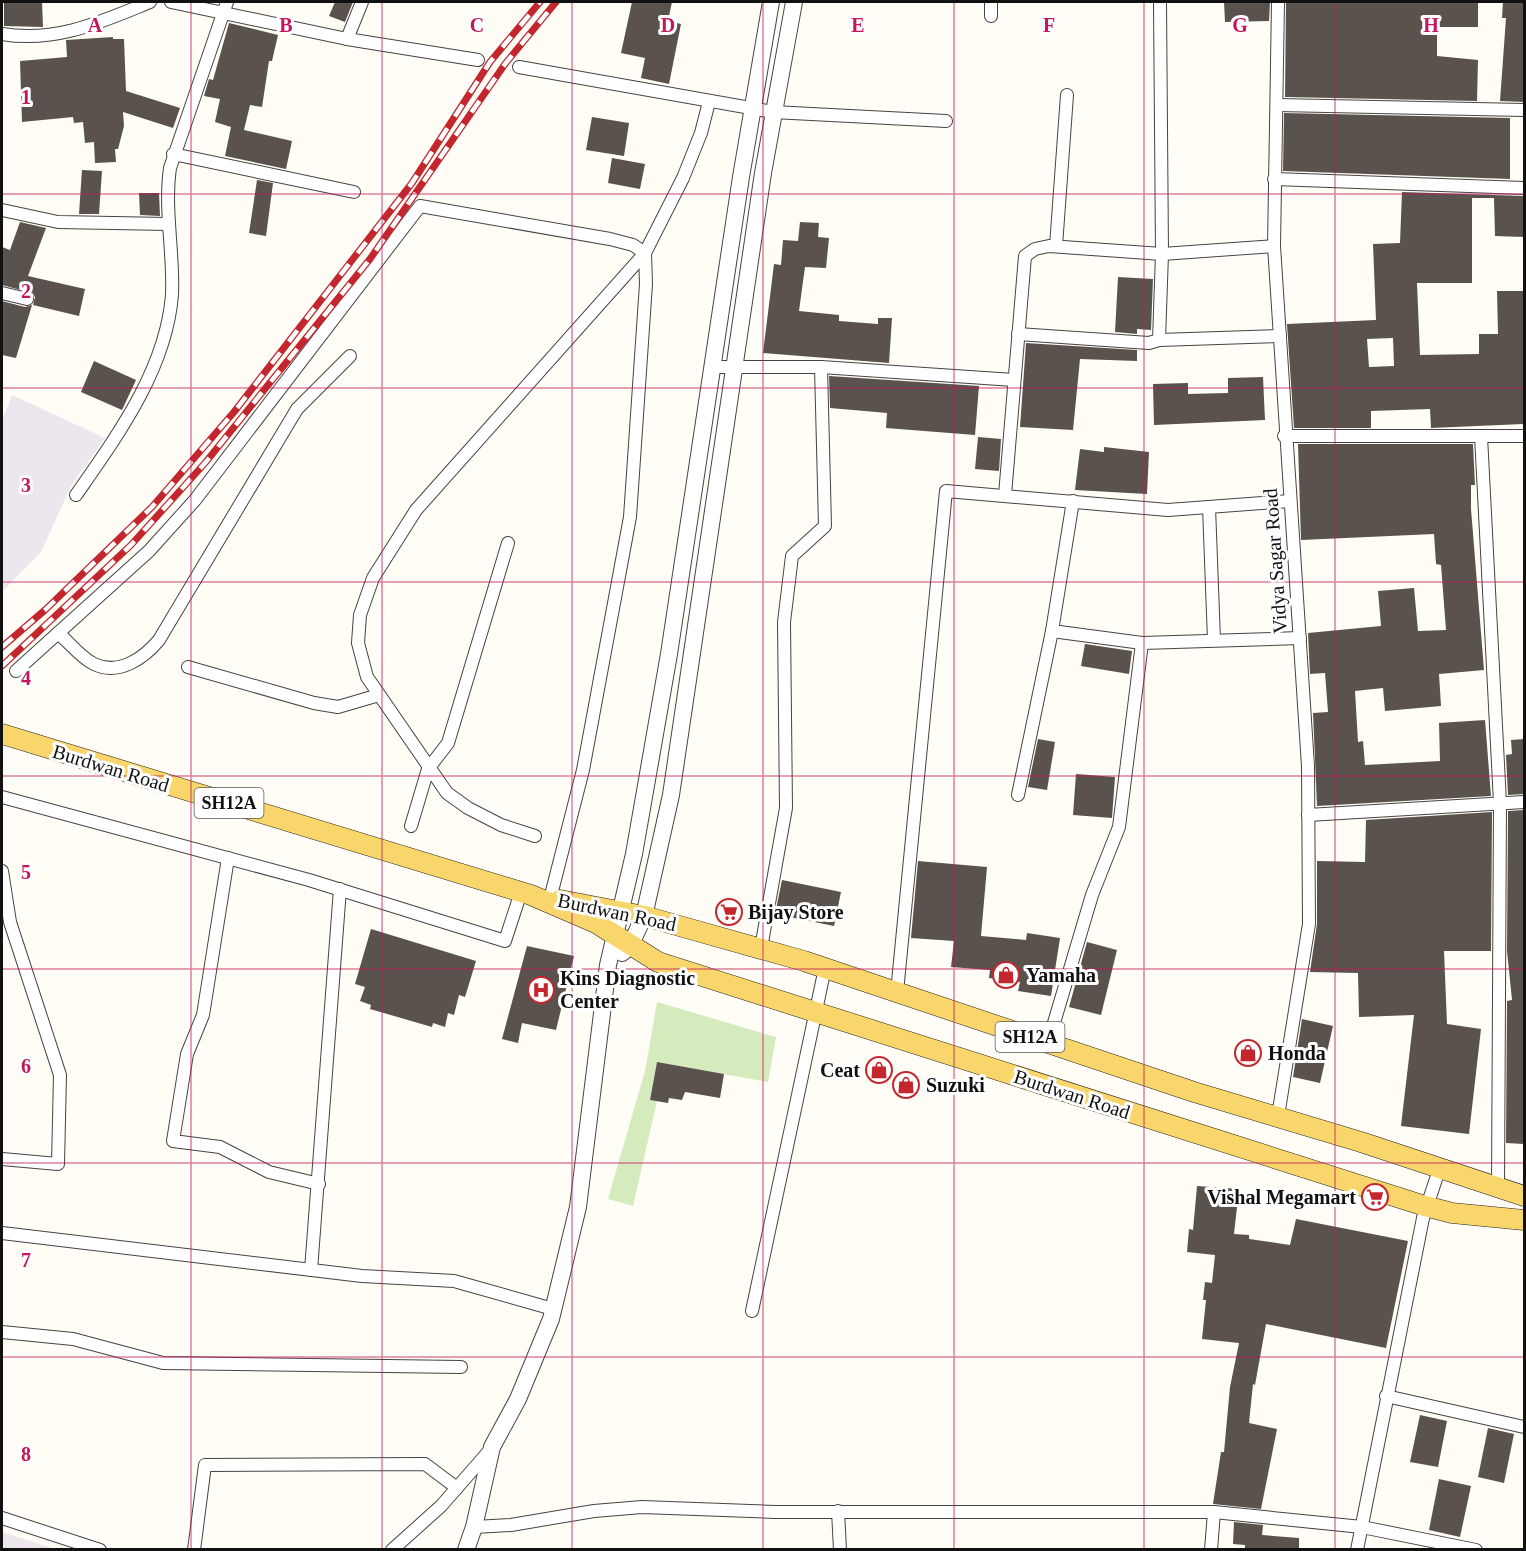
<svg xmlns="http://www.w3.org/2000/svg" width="1526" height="1551" viewBox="0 0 1526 1551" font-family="'Times New Roman',serif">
<rect width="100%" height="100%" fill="#fffdf5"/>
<g fill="#eee6ef">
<polygon points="12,395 105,438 71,486 41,552 2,592 2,421"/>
<polygon points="2,1532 55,1549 2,1549"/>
</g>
<polygon fill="#d5ebbd" points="657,1002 776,1037 768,1082 657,1062 650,1100 657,1101 633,1206 608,1199 645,1071"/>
<g fill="#5a524d" fill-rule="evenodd">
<polygon points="4,2 42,2 43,27 4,26"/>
<polygon points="335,2 353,2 345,22 329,16"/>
<polygon points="632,2 672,2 668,21 681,24 669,84 641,78 645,58 621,53"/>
<polygon points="1224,2 1270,2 1269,21 1225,22"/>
<polygon points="1286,2 1478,2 1478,27 1437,27 1437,56 1478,60 1477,101 1285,97"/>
<polygon points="1503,2 1524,2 1524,102 1500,101 1506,18 1502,18"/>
<polygon points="229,23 278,35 272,61 269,61 262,107 250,105 244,130 292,141 286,169 225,156 231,127 215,122 220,99 204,96 209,79 213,80"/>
<polygon points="113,37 113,39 124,39 126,91 180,108 173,128 123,112 124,126 118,149 115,149 116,162 95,163 94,142 85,143 83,122 74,123 73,117 22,122 20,61 67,57 66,40"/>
<polygon points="1284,113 1510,118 1510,179 1283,171"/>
<polygon points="592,117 629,123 624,156 586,150"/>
<polygon points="612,158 645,164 640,189 608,183"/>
<polygon points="82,170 102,171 99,214 79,214"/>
<polygon points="257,180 273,183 266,236 249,233"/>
<path d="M1402,192L1524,196V237L1495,236L1494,198H1472V283H1417L1420,355L1479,354V334H1498L1497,291H1524L1523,424L1431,428L1430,409L1371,411V428H1294L1287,324L1376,320L1373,244L1400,243ZM1393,338L1394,366L1369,367L1367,339Z"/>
<polygon points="139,193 159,193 160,216 140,215"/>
<polygon points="20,222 46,228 28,276 85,289 79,316 33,305 35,297 32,293 2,285 2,247 10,250"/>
<polygon points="800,222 819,223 818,237 829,238 826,268 805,267 799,311 839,315 839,321 878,324 878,318 892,318 889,363 763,353 774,264 781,265 783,240 798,241"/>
<polygon points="1118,277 1153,279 1151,330 1137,329 1137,334 1115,332"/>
<polygon points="2,301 25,307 32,305 16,358 2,355"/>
<polygon points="1026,343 1137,350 1137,361 1080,359 1073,430 1020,427"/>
<polygon points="94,361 136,380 122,410 81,392"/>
<polygon points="829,376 979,386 975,435 886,428 887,413 830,408"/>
<polygon points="1263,377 1265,420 1154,425 1153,384 1188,383 1188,394 1228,393 1228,378"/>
<polygon points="978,437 1001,439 999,471 975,469"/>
<polygon points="1298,444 1473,444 1475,485 1471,485 1471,509 1484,670 1439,674 1441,706 1385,711 1383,688 1355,691 1358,742 1363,741 1365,765 1440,761 1439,723 1485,720 1491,796 1317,806 1313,713 1328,712 1325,673 1310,674 1308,633 1381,626 1378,591 1414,588 1418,631 1446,630 1441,565 1436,564 1434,534 1301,540"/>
<polygon points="1104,447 1149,452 1147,494 1075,490 1080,449 1104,452"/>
<polygon points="1085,644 1132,651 1129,674 1081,666"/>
<polygon points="1038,739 1055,742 1047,790 1028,787"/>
<polygon points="1524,739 1524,794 1508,795 1506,755 1512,754 1511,740"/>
<polygon points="1076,774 1115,777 1112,818 1073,815"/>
<polygon points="1524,810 1524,1144 1506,1143 1507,1001 1512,1000 1507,951 1508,811"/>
<polygon points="1492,812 1491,951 1444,951 1447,1024 1481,1029 1469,1134 1401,1126 1414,1015 1359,1017 1358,973 1310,972 1317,924 1317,861 1365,862 1366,820"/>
<polygon points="918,861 987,867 981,936 1026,940 1027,933 1060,938 1051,996 1018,991 1020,982 989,978 990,970 951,967 954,941 911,938"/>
<polygon points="782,880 841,892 834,926 775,914"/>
<polygon points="371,929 476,961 465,997 459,995 454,1015 448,1013 445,1027 433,1023 432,1027 370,1009 371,1005 360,1001 365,987 355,984"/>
<polygon points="1087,942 1117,950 1101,1015 1069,1007"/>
<polygon points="527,946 574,956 556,1030 522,1023 518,1043 502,1039"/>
<polygon points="1302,1019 1333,1026 1320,1083 1293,1077"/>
<polygon points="657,1062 724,1074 720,1098 685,1092 682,1100 669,1098 668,1103 650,1100"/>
<polygon points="1197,1186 1239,1189 1234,1234 1249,1235 1249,1239 1290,1245 1296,1219 1408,1241 1386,1348 1266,1324 1255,1385 1253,1384 1249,1423 1277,1429 1261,1509 1213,1504 1221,1452 1224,1452 1230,1387 1239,1343 1202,1339 1206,1300 1203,1300 1205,1282 1212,1283 1215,1255 1187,1252 1189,1229 1193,1230"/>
<polygon points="1420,1415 1447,1421 1438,1467 1410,1462"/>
<polygon points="1488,1428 1514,1434 1504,1483 1478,1477"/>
<polygon points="1439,1479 1471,1486 1460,1537 1429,1530"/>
<polygon points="1234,1522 1263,1525 1262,1535 1299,1538 1299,1550 1245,1550 1245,1545 1233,1544"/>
</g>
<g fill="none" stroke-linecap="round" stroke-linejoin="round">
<defs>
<g id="minor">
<polyline points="171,2 347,39 478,60"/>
<polyline points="1278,2 1274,246 1308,766 1309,924 1278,1116"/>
<polyline points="991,16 991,2"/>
<path d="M2,34C56,43 101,22 150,2"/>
<polyline points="347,39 362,2"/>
<polyline points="519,67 773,112 946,121"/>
<polyline points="1278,105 1524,110"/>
<polyline points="173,154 354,192"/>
<polyline points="1274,179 1524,188"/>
<polyline points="2,210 58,222 168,224"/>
<polyline points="1056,246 1067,95"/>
<polyline points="2,293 27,299"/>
<polyline points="1018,334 1149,343 1159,340 1280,336"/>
<polyline points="1159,340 1162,254 1160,2"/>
<polyline points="714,367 821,367 1014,380"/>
<polyline points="1284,436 1524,436"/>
<polyline points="1481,436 1500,803 1498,1187"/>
<path d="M76,495C117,436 166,370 172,295C174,253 164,210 170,168L227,2"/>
<polyline points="1005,495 1025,256 1035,249 1049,246 1162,254 1274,246"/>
<polyline points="1209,507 1214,640"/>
<polyline points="1052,631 1142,643 1300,638"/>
<path d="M58,633C69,642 81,658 94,664C119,676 144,658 159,640L297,409L350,356"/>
<polyline points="188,667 314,703 338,707 379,695"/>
<polyline points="16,671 149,551 195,500 420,206 610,239 633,245 645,253 646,284 630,517 583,770 550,899"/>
<polyline points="1018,795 1052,631 1073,501"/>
<polyline points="2,797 309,880 505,941 521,892"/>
<polyline points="1308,815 1524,802"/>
<polyline points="411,826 428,769 448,743 508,543"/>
<polyline points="535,836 501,825 468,808 447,793 367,677 358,643 360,615 373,578 416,510 645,253 683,178 701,133 709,102"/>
<polyline points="228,858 203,1015 187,1054 173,1141 220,1147 269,1172 319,1184"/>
<polyline points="2,871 10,922 60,1075 58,1164 2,1159"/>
<polyline points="761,948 786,808 784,622 792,556 825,526 821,367"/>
<polyline points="897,992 946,491 1168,510 1290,501"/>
<polyline points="1048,1043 1092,895 1119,827 1142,643"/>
<polyline points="2,1233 362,1276 454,1281 553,1309"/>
<polyline points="311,1270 340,889"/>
<polyline points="752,1311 825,968"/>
<polyline points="2,1332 73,1339 163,1363 461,1367"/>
<polyline points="1386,1396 1524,1427"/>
<polyline points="838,1511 840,1550"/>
<polyline points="2,1518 100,1550"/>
<polyline points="474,1527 511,1525 594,1511 642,1507 775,1512 1214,1512 1362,1527 1476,1550"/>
<polyline points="194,1550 205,1465 425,1464 457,1488"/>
<polyline points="392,1550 441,1506 490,1450"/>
<polyline points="1211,1550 1214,1512"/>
<polyline points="1357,1550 1423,1218 1440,1167"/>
</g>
<g id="tertiary">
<polyline points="622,953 630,946 644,916 671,795 763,173 794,2"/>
<polyline points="466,1550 474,1527 492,1447 518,1399 551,1319 578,1207 608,965 634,854 669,654 741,177 771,2"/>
</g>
<g id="primary">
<polyline points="2,734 531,895 596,923 658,962 1425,1206 1452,1213 1524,1220"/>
<polyline points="560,900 644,916 804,961 1194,1092 1361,1142 1524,1196"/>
</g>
</defs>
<use href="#minor" stroke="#444" stroke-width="14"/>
<use href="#tertiary" stroke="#444" stroke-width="18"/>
<use href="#primary" stroke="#222" stroke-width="21"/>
<use href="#minor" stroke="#fff" stroke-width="12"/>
<use href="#tertiary" stroke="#fff" stroke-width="16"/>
<use href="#primary" stroke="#f9d66b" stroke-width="20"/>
<defs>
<g id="rail">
<polyline points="2,647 45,610 152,507 234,412 412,183 490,62 540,2"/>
<polyline points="2,666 131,545 205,463 370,259 505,64 556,2"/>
</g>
</defs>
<use href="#rail" stroke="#c4262e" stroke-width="7"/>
<use href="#rail" stroke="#fff" stroke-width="4.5" stroke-dasharray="14" stroke-linecap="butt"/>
</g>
<path fill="none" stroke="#c2185b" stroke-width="1.5" stroke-opacity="0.55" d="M191,2V1550M382,2V1550M572,2V1550M763,2V1550M954,2V1550M1144,2V1550M1335,2V1550M2,194H1524M2,388H1524M2,582H1524M2,776H1524M2,969H1524M2,1163H1524M2,1357H1524"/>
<defs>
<symbol id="supermarket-ring" viewBox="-11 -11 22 22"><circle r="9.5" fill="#fff" stroke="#c4262e" stroke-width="1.5"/><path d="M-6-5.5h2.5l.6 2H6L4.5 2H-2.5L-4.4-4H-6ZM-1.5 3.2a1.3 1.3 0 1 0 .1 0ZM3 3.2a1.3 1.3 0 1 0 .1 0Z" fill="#c4262e"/></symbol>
<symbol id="shop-ring" viewBox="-11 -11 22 22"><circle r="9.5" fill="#fff" stroke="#c4262e" stroke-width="1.5"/><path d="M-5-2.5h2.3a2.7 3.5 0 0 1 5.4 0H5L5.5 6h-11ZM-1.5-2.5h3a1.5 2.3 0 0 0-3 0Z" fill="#c4262e"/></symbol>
<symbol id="hospital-ring" viewBox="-11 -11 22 22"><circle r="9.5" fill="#fff" stroke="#c4262e" stroke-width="1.5"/><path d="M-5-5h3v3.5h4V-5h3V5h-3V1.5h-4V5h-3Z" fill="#c4262e"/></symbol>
</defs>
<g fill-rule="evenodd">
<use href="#supermarket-ring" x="714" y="897" width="30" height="30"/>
<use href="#shop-ring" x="991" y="960" width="30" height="30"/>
<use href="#hospital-ring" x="526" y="975" width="30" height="30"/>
<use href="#shop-ring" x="1233" y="1038" width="30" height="30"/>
<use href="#shop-ring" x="864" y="1055" width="30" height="30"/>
<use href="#shop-ring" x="891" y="1070" width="30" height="30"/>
<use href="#supermarket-ring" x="1360" y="1182" width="30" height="30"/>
</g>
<g text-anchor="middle" stroke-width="6" stroke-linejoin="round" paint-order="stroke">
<g fill="#fff" stroke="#585858" stroke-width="1.5">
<rect x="194.5" y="788" width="69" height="30" rx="4.5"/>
<rect x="995.5" y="1022" width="69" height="30" rx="4.5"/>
</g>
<g font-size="18" font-weight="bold" fill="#111">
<text x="229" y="809">SH12A</text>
<text x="1030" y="1043">SH12A</text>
</g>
<g font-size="20" fill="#111" stroke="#fff">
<text transform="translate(1275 561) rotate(-94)" y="7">Vidya Sagar Road</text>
<text transform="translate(111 768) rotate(17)" y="7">Burdwan Road</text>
<text transform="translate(617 912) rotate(12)" y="7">Burdwan Road</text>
<text transform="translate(1072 1094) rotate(18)" y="7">Burdwan Road</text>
</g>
<g font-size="20" font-weight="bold" fill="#111" stroke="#fff" text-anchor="start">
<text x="748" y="919">Bijay Store</text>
<text x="1026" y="982">Yamaha</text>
<text x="560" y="985">Kins Diagnostic<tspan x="560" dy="23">Center</tspan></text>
<text x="1268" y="1060">Honda</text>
<text x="860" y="1077" text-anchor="end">Ceat</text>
<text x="926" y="1092">Suzuki</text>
<text x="1356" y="1204" text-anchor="end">Vishal Megamart</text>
</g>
</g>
<g font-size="20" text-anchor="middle" font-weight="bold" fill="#c2185b" stroke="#fff" stroke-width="6" stroke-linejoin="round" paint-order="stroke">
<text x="95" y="32">A</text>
<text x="286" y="32">B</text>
<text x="477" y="32">C</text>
<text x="668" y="32">D</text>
<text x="858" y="32">E</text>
<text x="1049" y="32">F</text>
<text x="1240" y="32">G</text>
<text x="1431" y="32">H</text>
<text x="26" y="104">1</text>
<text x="26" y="298">2</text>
<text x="26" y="492">3</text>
<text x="26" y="685">4</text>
<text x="26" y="879">5</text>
<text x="26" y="1073">6</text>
<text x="26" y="1267">7</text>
<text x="26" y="1461">8</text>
</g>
<rect width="1526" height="1551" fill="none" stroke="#111111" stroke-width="6"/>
</svg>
